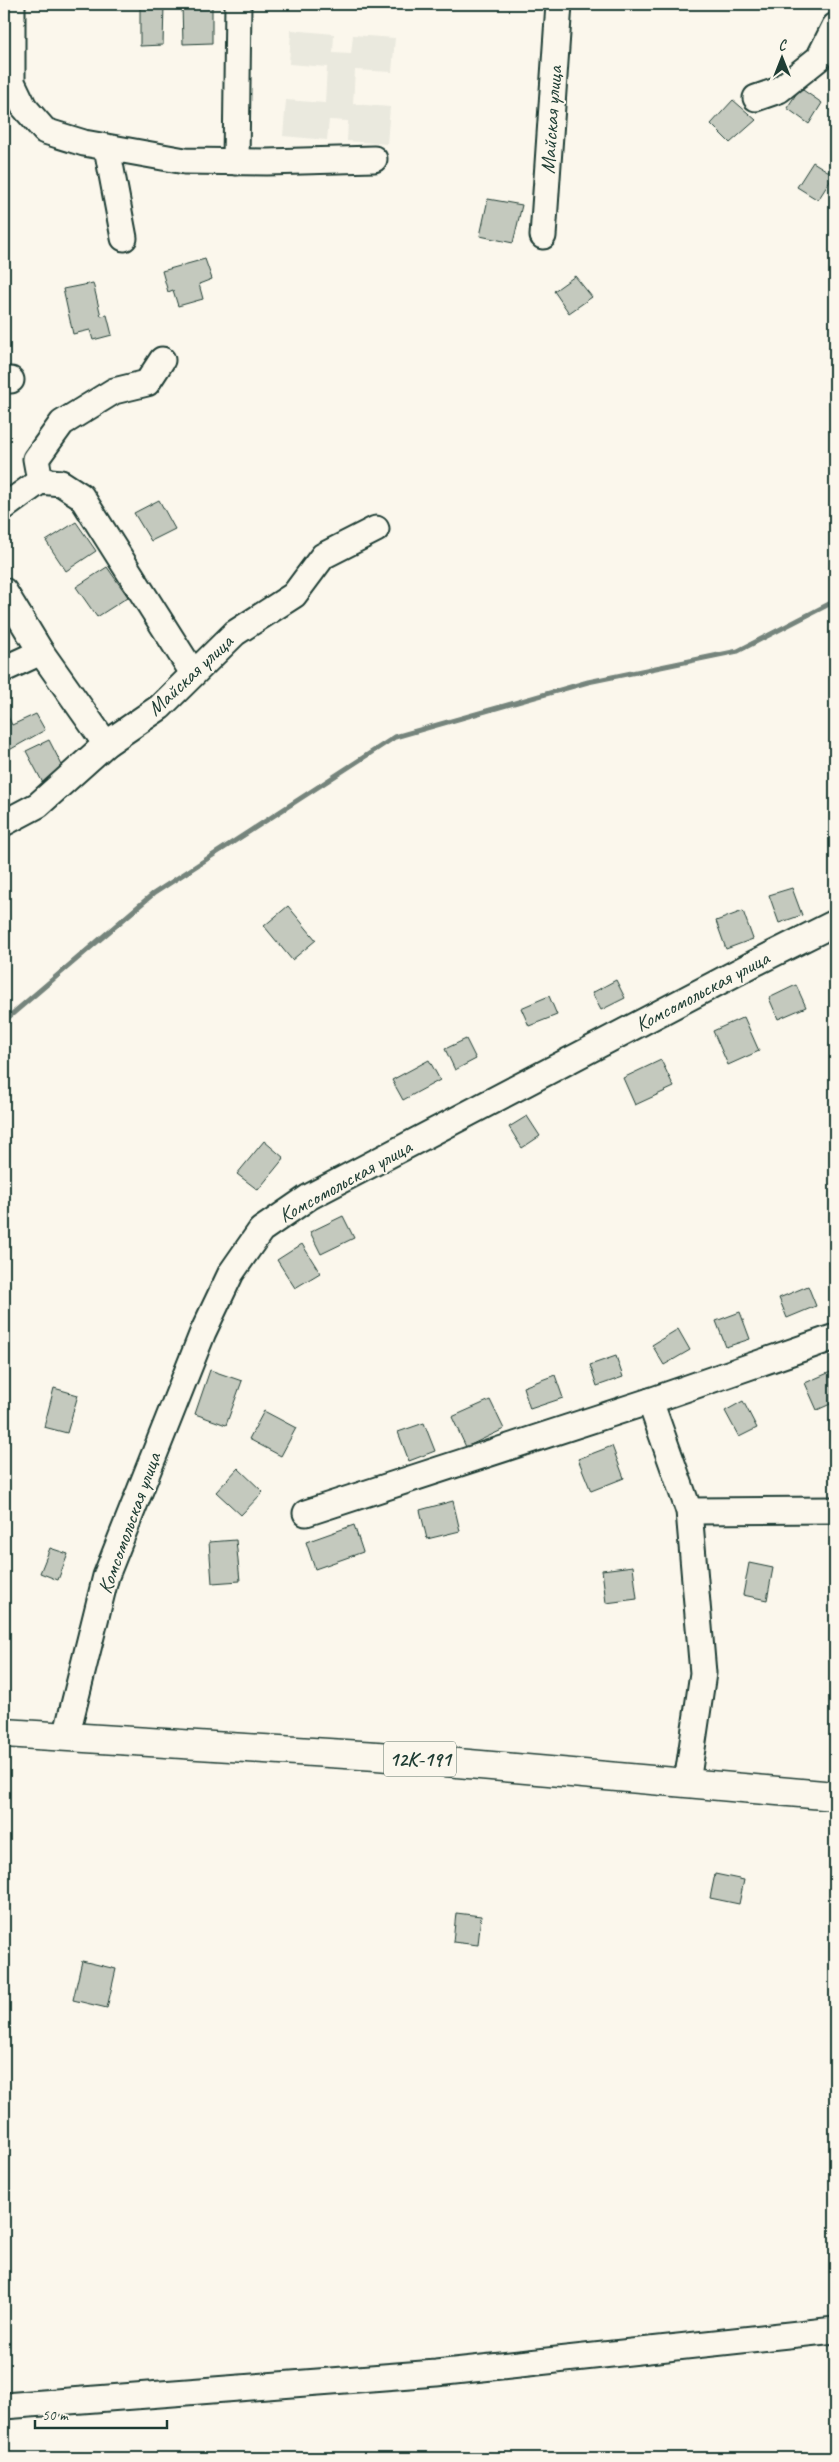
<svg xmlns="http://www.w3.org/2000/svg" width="839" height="2462" viewBox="0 0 839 2462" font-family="Caveat,sans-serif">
<rect width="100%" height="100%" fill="#fbf7ec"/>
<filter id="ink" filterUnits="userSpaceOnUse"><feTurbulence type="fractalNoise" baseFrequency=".02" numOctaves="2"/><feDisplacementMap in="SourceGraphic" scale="10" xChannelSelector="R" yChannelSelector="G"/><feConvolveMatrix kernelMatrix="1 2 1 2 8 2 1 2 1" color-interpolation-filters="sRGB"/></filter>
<g filter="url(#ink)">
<polygon fill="#eae9de" points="291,30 334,34 333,53 351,54 353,35 395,38 392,72 355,70 353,104 390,107 387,144 347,141 348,121 329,120 327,140 283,136 286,100 325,103 327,67 289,64"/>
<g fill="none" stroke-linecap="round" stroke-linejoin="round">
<polyline stroke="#74847b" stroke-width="5" points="4,1021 153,894 395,737 588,682 738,651 835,601"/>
</g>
<g fill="#c4c9be" stroke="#1f3d34">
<polygon points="140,4 164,4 163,45 140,46"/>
<polygon points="182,4 212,4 212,43 183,44"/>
<polygon points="800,88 822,103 809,124 787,108"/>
<polygon points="733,100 756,120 730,143 711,124"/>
<polygon points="813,162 834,175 818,200 797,187"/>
<polygon points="488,199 522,205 513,243 480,236"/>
<polygon points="205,259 212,279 199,284 203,299 178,306 173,290 168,292 162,271"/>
<polygon points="575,276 592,297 569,313 554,291"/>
<polygon points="93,283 101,316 107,315 112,335 93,340 90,330 73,334 63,289"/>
<polygon points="159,500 175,529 151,541 134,513"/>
<polygon points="76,522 96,551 66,571 46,541"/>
<polygon points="107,567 128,597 97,617 76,587"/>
<polygon points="4,708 12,725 36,714 45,730 4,753"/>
<polygon points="49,740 66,773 44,785 26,751"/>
<polygon points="792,888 802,915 779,923 769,895"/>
<polygon points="288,906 316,940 292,960 264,926"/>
<polygon points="743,911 753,939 726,949 716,921"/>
<polygon points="616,980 625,998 601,1010 592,993"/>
<polygon points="796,985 806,1007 778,1019 769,998"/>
<polygon points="549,996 557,1015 529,1026 521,1008"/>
<polygon points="744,1017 759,1051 728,1065 713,1031"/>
<polygon points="466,1039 476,1059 455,1070 445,1049"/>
<polygon points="429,1060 440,1080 403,1100 392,1080"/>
<polygon points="661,1060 674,1087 635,1105 623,1078"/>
<polygon points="527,1116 540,1136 522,1148 509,1127"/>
<polygon points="264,1141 284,1158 258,1190 237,1174"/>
<polygon points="343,1216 354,1238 321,1254 310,1232"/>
<polygon points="302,1244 320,1273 295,1288 277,1260"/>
<polygon points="808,1286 816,1306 787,1318 779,1298"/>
<polygon points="740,1312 750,1339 726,1347 716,1321"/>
<polygon points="678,1329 690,1350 664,1365 652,1345"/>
<polygon points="616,1356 623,1377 597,1386 590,1365"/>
<polygon points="210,1370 242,1381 226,1425 195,1414"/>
<polygon points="835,1370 835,1402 817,1410 805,1383"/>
<polygon points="555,1375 563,1398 530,1409 523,1387"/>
<polygon points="54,1388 78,1395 67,1433 44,1427"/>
<polygon points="490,1400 504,1429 466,1447 452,1417"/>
<polygon points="743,1401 757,1428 739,1437 725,1411"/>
<polygon points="264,1411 296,1428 281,1456 249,1439"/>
<polygon points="424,1423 435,1451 409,1461 398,1432"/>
<polygon points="612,1446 624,1478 591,1491 578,1459"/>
<polygon points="238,1468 263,1492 241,1515 216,1492"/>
<polygon points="453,1501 460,1531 427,1539 420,1510"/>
<polygon points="354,1525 363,1552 315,1569 306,1542"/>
<polygon points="236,1540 240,1581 212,1583 209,1542"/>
<polygon points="50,1548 68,1554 58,1580 40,1573"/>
<polygon points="749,1563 773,1568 767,1600 743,1595"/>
<polygon points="633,1566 637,1599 606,1603 602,1570"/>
<polygon points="715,1874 744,1880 739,1904 710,1898"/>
<polygon points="456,1913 481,1916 478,1945 453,1942"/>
<polygon points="82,1961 116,1969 107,2008 73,2000"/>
</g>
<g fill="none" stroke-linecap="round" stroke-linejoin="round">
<defs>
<g id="minor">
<polyline points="12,4 12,82 24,107 45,131 84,143 185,161 267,162 374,159"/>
<polyline points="756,98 779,90 819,58 835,26"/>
<polyline points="107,148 124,238"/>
<polyline points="236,162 238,4"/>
<polyline points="543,236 559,4"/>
<polyline points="4,380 11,380"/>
<polyline points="40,481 36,459 62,423 114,391 147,383 162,360"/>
<polyline points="4,507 40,481 61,483 81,496 193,673"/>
<polyline points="4,591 41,652"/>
<polyline points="4,669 41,652 106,744"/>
<polyline points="4,823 38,805 106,744 160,707 235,633 294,595 323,556 376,529"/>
<polyline points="650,1401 689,1511 703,1673 687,1783"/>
<polyline points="689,1511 835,1510"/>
<polyline points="306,1513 650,1401 835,1337"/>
<polyline points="66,1737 106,1576 203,1332 231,1273 261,1230 309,1197 755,963 835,923"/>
<polyline points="4,2406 436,2373 835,2330"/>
</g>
<polyline id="major" points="4,1733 377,1756 835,1796"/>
</defs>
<use href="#minor" stroke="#1f3d34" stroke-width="29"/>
<use href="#major" stroke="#1f3d34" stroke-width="31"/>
<use href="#minor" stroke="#fbf7ec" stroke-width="25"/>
<use href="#major" stroke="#fbf7ec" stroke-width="28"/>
</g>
</g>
<g text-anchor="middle" stroke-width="4" stroke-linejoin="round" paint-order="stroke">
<rect fill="#fbf7ec" stroke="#61756b" stroke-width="1" x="384" y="1741.5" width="72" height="35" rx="4"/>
<g font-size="20" font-weight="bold" fill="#1f3d34">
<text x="420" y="1766">12К-191</text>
</g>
<g font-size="21" fill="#1f3d34" stroke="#fbf7ec">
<text transform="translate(551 120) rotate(-86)" y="7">Майская улица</text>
<text transform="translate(190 675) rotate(-43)" y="7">Майская улица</text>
<text transform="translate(702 991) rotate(-28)" y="7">Комсомольская улица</text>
<text transform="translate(345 1181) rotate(-29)" y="7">Комсомольская улица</text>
<text transform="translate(129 1523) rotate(-70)" y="7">Комсомольская улица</text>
</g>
</g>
<rect width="839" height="2462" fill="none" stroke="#fbf7ec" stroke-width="20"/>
<rect x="10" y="10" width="819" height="2442" fill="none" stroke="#1f3d34" stroke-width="2" filter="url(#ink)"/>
<g transform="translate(782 58)" stroke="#fbf7ec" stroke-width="4" paint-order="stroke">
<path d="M0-4L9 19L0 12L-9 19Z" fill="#1f3d34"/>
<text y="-8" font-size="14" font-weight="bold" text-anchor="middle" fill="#1f3d34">С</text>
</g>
<path d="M35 2420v8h132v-8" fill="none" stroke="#1f3d34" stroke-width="2.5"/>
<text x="42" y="2420" font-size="15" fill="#1f3d34" stroke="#fbf7ec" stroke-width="4" paint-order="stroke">50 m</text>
</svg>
